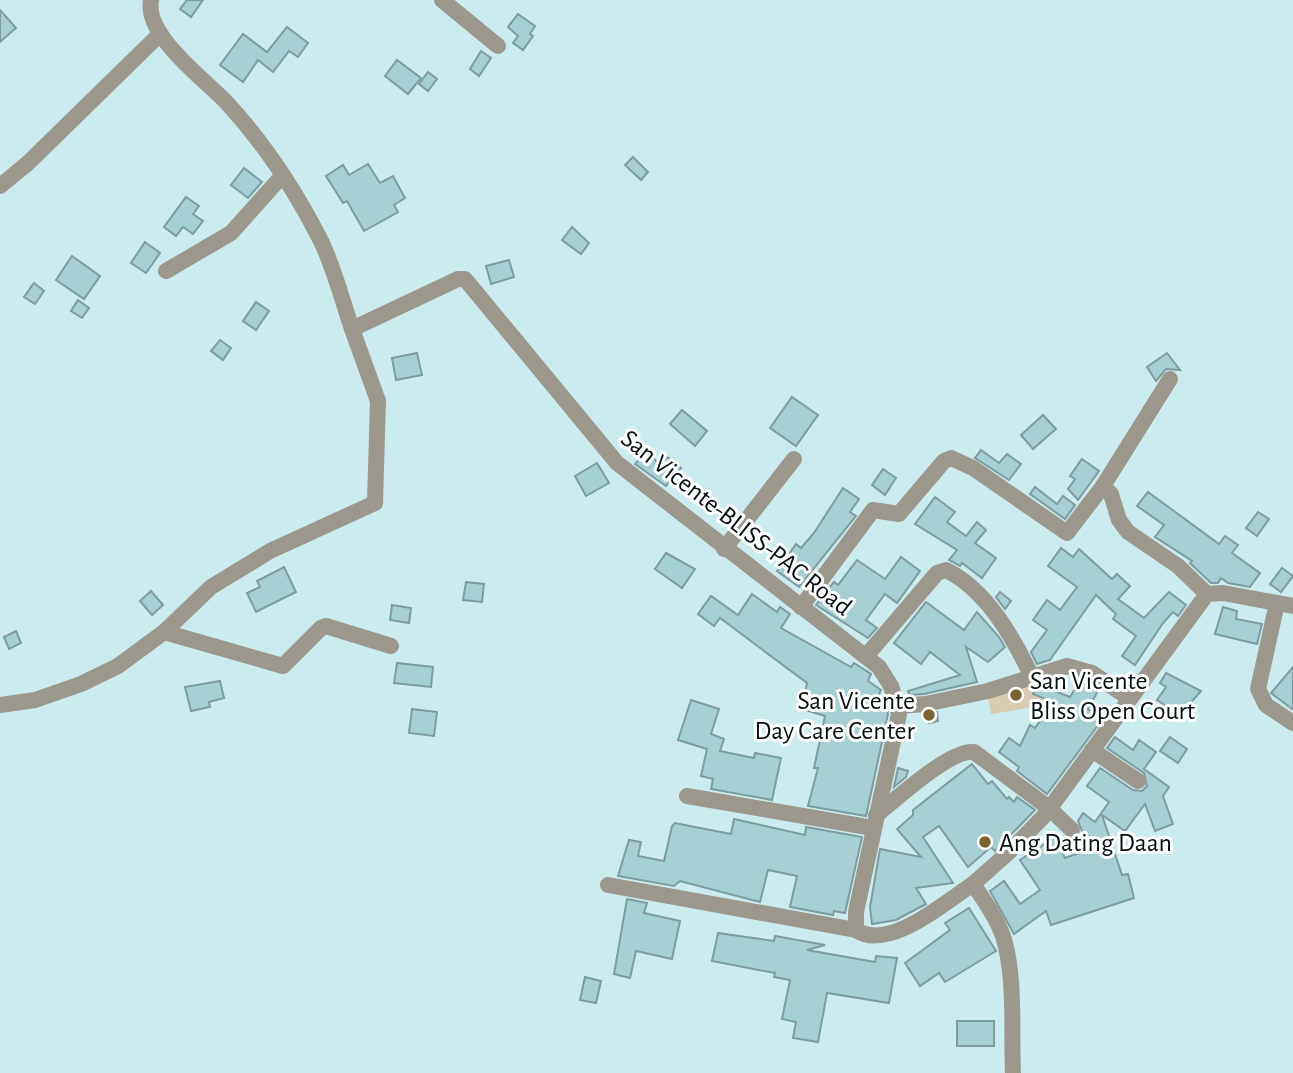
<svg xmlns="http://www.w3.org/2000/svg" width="1293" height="1073" viewBox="0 0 1293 1073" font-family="'Alegreya Sans',sans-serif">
<rect width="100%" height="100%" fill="#cbebef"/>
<polygon fill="#d9ccb2" points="1042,676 1047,705 991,714 986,685"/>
<g fill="#a6cfd4" stroke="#7e9ca0" stroke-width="2">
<polygon points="187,0 203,0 191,17 180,9"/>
<polygon points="0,10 16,28 0,42"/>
<polygon points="518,14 535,26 530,34 533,36 523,50 513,43 518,36 508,27"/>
<polygon points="287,27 308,43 298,57 289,51 273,72 258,60 243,82 220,65 243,34 267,52"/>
<polygon points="481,51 491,58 479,76 470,69"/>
<polygon points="397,60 421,78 408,94 385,76"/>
<polygon points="428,72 437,79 428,91 419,84"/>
<polygon points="633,157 648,172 641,180 625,165"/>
<polygon points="368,164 380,183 393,176 405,198 394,205 398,212 364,231 347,201 343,203 326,176 343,165 349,175"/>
<polygon points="244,168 262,182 248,198 231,185"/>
<polygon points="186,197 199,206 193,214 203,221 193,234 183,227 176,236 164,227"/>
<polygon points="572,227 589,243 581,254 562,240"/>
<polygon points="145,242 160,253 146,273 131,263"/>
<polygon points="72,256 100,276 84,299 56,280"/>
<polygon points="509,260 514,277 491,284 486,266"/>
<polygon points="34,283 44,291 35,304 24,297"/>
<polygon points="78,300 89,308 82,318 71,311"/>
<polygon points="256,302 269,311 256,330 243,321"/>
<polygon points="220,340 231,348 223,360 211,351"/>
<polygon points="417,353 422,375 396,380 392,358"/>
<polygon points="1167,353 1180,370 1166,369 1156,381 1147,367"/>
<polygon points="792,397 818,415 796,446 770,428"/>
<polygon points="682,410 707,431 695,446 670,424"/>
<polygon points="1043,415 1056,429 1033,449 1021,435"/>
<polygon points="981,450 999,463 1007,454 1021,464 1009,480 975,458"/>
<polygon points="646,452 661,465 667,457 681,468 666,486 635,464"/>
<polygon points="1082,459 1099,471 1078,500 1068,489 1075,479 1070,476"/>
<polygon points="597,463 609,483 586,496 575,476"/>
<polygon points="883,469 896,478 885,495 872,485"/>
<polygon points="1035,487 1057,504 1063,496 1075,505 1065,519 1030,494"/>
<polygon points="843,488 859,499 850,512 856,516 799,587 777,571 796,544 801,548 814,533"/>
<polygon points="1148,492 1219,544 1225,536 1238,545 1232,553 1260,573 1250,587 1228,583 1221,578 1218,583 1211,583 1190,563 1192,561 1155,537 1164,525 1137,506"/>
<polygon points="935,497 955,512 947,522 966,536 977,522 986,530 975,543 996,558 982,578 962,563 960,566 949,560 957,550 915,524"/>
<polygon points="1258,512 1269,519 1257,536 1246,528"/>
<polygon points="1061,548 1073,557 1079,549 1112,579 1117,574 1130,586 1118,599 1144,618 1169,592 1186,605 1178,616 1173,612 1163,623 1135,665 1122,656 1136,636 1113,619 1116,614 1096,595 1050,660 1037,664 1031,652 1047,630 1033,620 1047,600 1060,610 1077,587 1048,566"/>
<polygon points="666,553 695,569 682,588 655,569"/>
<polygon points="901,557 920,571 897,603 885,594 866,620 877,628 868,638 816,605 834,582 838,585 857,560 885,579"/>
<polygon points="284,567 296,592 256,612 247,593 260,587 257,581"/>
<polygon points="1282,568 1293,576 1281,592 1270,584"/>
<polygon points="466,582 484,584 482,602 463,600"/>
<polygon points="151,591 163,605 152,615 140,601"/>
<polygon points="1000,592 1011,601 1005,609 996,597"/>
<polygon points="752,594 777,612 780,607 790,614 781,628 851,667 854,663 871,674 868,681 881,690 873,707 887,709 888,714 866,816 808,806 818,768 814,768 825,716 802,709 807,683 720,618 714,626 698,614 711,596 738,615"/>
<polygon points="926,602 964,630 977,612 999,637 1005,647 988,662 966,647 977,682 924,694 910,695 908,691 960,675 930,652 921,664 894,643"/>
<polygon points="392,605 411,608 409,623 390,620"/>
<polygon points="1223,607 1237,611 1236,619 1262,624 1257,644 1215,634"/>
<polygon points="16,631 21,643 9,649 4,637"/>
<polygon points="397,663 433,667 431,687 394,683"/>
<polygon points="1293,667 1293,708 1292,709 1271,693"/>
<polygon points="1166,673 1201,691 1180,715 1157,700 1166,687 1160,683"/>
<polygon points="220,681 224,698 209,702 210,707 191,711 185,687"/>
<polygon points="1080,681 1098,691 1088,709 1102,720 1047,794 1017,771 1019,767 999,752 1009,738 1020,746 1030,725 1035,728 1053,702 1033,694 1036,687 1040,685 1070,697"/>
<polygon points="691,700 719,709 711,734 724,739 720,751 754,758 755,753 781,758 772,800 711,789 713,779 701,776 707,749 678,740"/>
<polygon points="412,709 437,712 434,736 409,733"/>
<polygon points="937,712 938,721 929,723 924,715"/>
<polygon points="1115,737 1133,750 1139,740 1156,752 1144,769 1169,787 1163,796 1173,824 1155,831 1145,804 1125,831 1102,815 1122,875 1128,874 1134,898 1051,925 1046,911 1014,934 990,891 1004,881 1020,904 1040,890 1020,860 1055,837 1065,858 1102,845 1082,831 1078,821 1083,813 1095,822 1109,802 1087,786 1100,768 1133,790 1142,791 1147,786 1144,773 1107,748"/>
<polygon points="1170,737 1187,749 1178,763 1160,751"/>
<polygon points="972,764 988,784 992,781 1007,799 1009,797 1014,802 1017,797 1035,810 995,851 991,847 968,867 939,826 923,837 953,883 916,888 926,904 896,920 872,924 870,907 880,849 921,857 897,829 913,815 913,810"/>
<polygon points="898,768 908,771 906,777 894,787"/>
<polygon points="734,819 805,835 806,827 862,837 845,913 834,911 833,915 790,907 797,876 768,870 760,902 680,881 674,886 618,876 629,840 641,842 638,856 664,861 672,826 675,823 731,834"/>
<polygon points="627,899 647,903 644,913 680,921 672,959 636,951 630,978 614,974"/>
<polygon points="969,908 996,951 945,982 939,973 920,986 905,963 950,930 945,923"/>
<polygon points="718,933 774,941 775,936 825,945 807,950 875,962 876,956 897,958 889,1003 827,993 818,1042 793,1038 796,1022 782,1019 790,980 774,977 775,973 712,961"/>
<polygon points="585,977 601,981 596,1003 580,1000"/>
<rect x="957" y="1021" width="37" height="25"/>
</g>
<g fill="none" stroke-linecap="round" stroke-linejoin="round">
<g stroke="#9d988e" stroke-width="16">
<path d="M151,0C144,35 203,78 227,103C264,143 295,190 320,239C334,267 342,300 352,329L458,279H465L617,463L879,667L891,686L899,714L856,912V930C889,952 945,902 973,884C984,900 996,917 1003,936C1016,978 1011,1029 1013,1073"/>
<polyline points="442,0 498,46"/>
<polyline points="0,186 28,163 159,35"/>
<polyline points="166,271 231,233 282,176"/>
<polyline points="1103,486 1111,494 1119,520 1128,532 1178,566 1207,594"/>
<polyline points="724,549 794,459"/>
<polyline points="1277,603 1258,689 1266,705 1293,723"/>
<polyline points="801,607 873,510 899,514 944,461 951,458 973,468 1067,533 1103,486 1170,379"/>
<polyline points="164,632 283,666 321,628 326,626 391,646"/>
<path d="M867,655L937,573L946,570C987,590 1014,639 1032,677"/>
<polyline points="0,705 35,700 81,684 118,666 164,632 211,587 270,551 375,503 378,401 352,329"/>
<polyline points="898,706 925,704 988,691 1067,666 1092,673 1129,698"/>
<polyline points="1092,750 1138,781"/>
<polyline points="687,796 873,828"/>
<path d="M876,815C897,799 950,749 974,752L1049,808L1072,830"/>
<polyline points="973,884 1008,853 1044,816 1207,594 1223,593 1293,606"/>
<polyline points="608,885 856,930"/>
</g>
</g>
<g fill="#7a6434" stroke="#fff" stroke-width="2.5">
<circle cx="1016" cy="695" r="7"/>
<circle cx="929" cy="715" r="7"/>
<circle cx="985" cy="842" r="7"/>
</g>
<g text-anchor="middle" stroke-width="6" stroke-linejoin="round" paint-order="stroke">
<g font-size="26" fill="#050f10" stroke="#fff">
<text transform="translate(737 522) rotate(38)" y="9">San Vicente-BLISS-PAC Road</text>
</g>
<g font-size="26" fill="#050f10" stroke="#fff" text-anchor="start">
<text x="1030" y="689">San Vicente<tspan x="1030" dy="30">Bliss Open Court</tspan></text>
<text x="915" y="709" text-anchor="end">San Vicente<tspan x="915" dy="30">Day Care Center</tspan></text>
<text x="999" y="851">Ang Dating Daan</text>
</g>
</g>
</svg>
